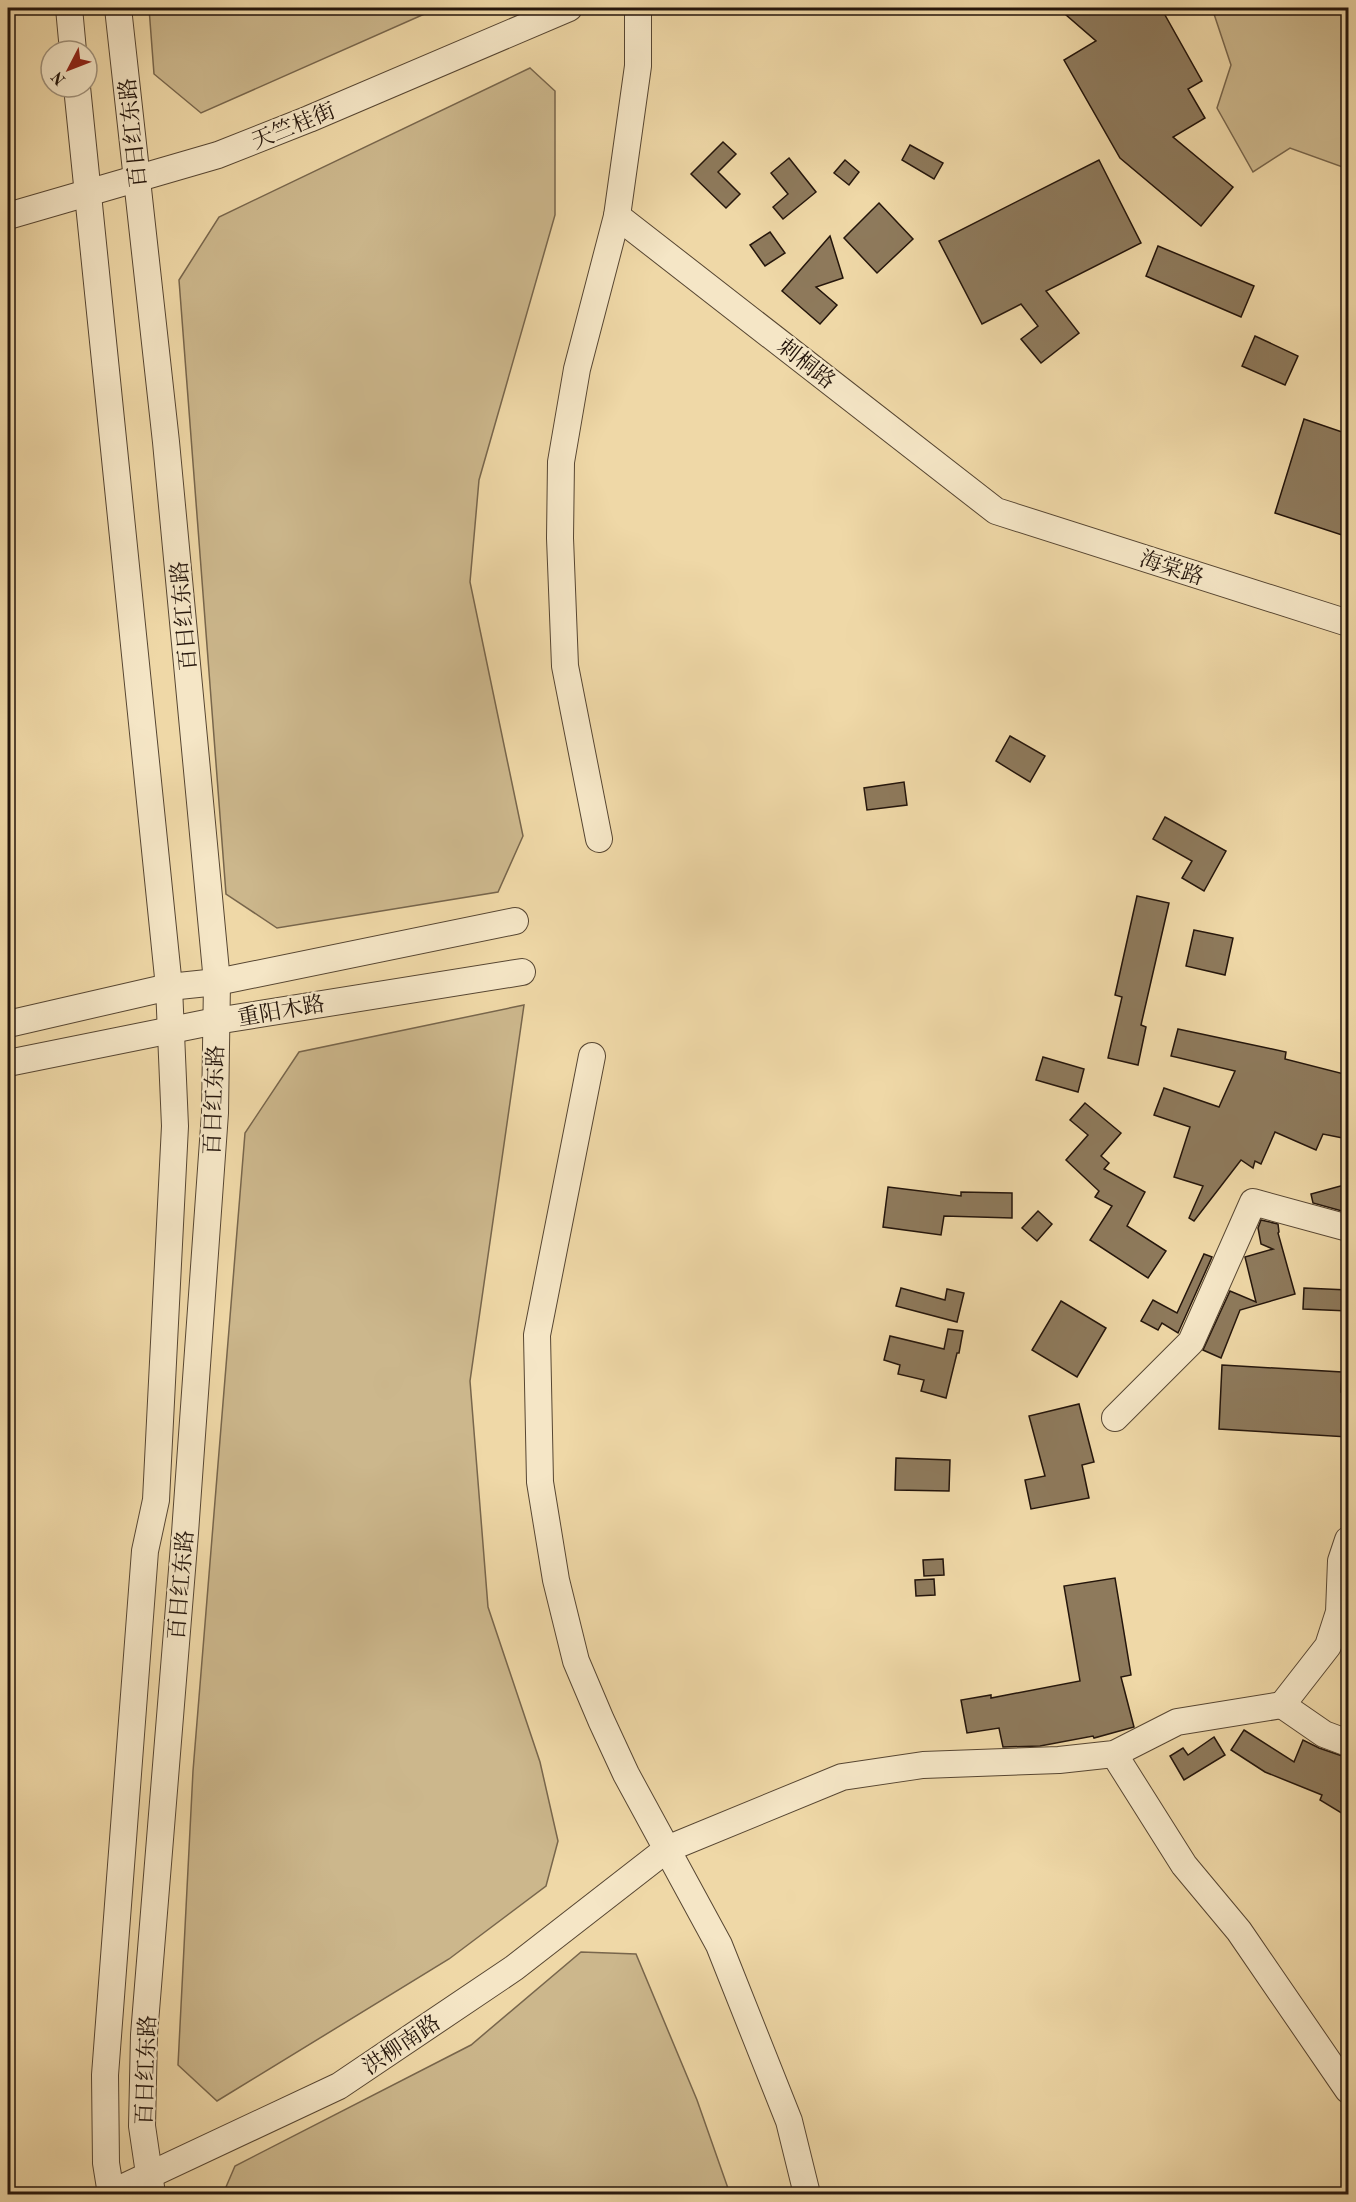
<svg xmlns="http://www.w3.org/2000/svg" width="1356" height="2202" viewBox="0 0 1356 2202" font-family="'Old Standard TT','Noto Serif SC',serif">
<rect width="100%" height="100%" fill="#efd8a7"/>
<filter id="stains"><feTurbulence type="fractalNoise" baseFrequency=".00333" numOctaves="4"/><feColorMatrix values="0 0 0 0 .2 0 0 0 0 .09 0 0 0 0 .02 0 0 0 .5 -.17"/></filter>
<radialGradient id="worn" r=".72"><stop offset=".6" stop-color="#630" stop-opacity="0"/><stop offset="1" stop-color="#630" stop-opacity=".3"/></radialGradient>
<g fill="#ccb78c" stroke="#78664c" stroke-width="1.5">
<polygon points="149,8 438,8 201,113 154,74"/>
<polygon points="1212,8 1348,8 1348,169 1290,148 1253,172 1217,108 1231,65"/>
<polygon points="530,68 555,91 555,215 479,480 470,582 523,836 498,892 277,928 226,894 179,280 219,217"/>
<polygon points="524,1005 470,1381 488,1607 540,1762 558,1841 546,1886 449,1959 217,2101 178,2065 193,1771 245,1133 299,1052"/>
<polygon points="581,1952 636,1954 697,2100 730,2194 223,2194 235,2166 471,2045"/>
</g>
<g fill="#8e7a5c" stroke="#24150b" stroke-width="1.5">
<polygon points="1058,8 1161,8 1202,81 1188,89 1205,118 1173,137 1233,187 1201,226 1120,158 1064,60 1096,41"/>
<polygon points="723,142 736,154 718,172 740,194 726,208 691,174"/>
<polygon points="910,145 943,163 934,179 902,160"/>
<polygon points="789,158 816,192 783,219 773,207 788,194 771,173"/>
<polygon points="845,160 859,172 849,185 834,173"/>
<polygon points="1099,160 1141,243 1046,291 1079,333 1041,363 1021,339 1038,326 1021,304 982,324 939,241"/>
<polygon points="879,203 913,239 877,273 844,238"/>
<polygon points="770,232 785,253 765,266 750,245"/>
<polygon points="830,236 843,278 816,287 837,305 820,324 782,291"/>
<polygon points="1158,246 1254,286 1241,317 1146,276"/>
<polygon points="1255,336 1298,356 1285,385 1242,366"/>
<polygon points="1304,419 1348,434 1348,537 1275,513"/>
<polygon points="1010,736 1045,756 1030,782 996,761"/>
<polygon points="904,782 907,805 867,810 864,788"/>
<polygon points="1165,817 1226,851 1204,891 1182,878 1192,861 1153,839"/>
<polygon points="1137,896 1169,903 1141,1025 1146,1027 1138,1065 1108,1058 1122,997 1115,995"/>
<polygon points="1194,930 1233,938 1225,975 1186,966"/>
<polygon points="1178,1029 1286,1052 1285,1059 1348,1075 1348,1139 1323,1134 1316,1150 1275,1132 1261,1164 1255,1161 1253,1168 1241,1160 1194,1221 1189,1218 1203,1186 1174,1177 1190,1127 1154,1115 1164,1088 1219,1107 1235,1071 1171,1056"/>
<polygon points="1043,1057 1084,1069 1078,1092 1036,1080"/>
<polygon points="1085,1103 1121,1133 1101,1156 1109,1163 1104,1169 1145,1192 1127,1226 1166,1251 1148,1278 1090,1240 1112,1206 1095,1197 1099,1191 1066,1160 1088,1135 1070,1120"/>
<polygon points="1348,1184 1348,1209 1342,1211 1313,1203 1311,1194"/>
<polygon points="888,1187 961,1196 961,1192 1012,1193 1012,1218 944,1216 941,1235 883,1227"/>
<polygon points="1038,1211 1052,1224 1037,1241 1022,1228"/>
<polygon points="1261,1220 1278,1224 1279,1232 1278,1233 1295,1294 1240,1310 1221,1358 1203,1350 1230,1291 1256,1302 1245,1257 1273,1249 1261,1244 1258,1228"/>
<polygon points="1204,1254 1212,1257 1178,1333 1162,1323 1158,1330 1141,1321 1153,1300 1177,1313"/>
<polygon points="901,1288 945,1300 947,1289 964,1293 957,1322 896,1306"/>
<polygon points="1304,1288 1348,1290 1348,1311 1303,1309"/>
<polygon points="1061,1301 1106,1328 1077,1377 1032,1350"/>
<polygon points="948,1329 963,1331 959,1353 957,1353 946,1398 921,1391 924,1380 898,1374 900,1365 884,1360 890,1336 944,1349"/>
<polygon points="1222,1365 1342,1372 1341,1392 1348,1393 1348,1437 1219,1429"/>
<polygon points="1079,1404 1094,1462 1082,1465 1089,1498 1031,1509 1025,1480 1045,1476 1029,1416"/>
<polygon points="896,1458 950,1460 949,1491 895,1490"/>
<polygon points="943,1559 944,1575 924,1576 923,1560"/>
<polygon points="1115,1578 1131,1675 1121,1677 1134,1727 1094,1738 1093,1736 1040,1746 1003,1747 999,1728 967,1733 961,1700 991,1695 991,1698 1080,1681 1064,1586"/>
<polygon points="934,1579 935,1595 916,1596 915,1580"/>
<polygon points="1244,1730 1294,1762 1303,1740 1319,1748 1348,1758 1348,1817 1320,1800 1322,1795 1265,1772 1231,1750"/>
<polygon points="1214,1737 1225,1755 1184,1780 1170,1756 1183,1748 1188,1755"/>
</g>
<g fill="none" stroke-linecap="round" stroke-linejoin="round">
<defs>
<g id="minor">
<polyline points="69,8 73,51"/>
<polyline points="118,8 166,442 217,982 215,1113 185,1533 144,2035 142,2126 152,2194"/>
<polyline points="77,87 169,987 175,1126 156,1500 145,1551 105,2075 106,2163 111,2194"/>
<polyline points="8,216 218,155 309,119 569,8"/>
<polyline points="617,216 996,511 1348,623"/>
<polyline points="599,839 565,666 560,538 561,462 577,369 617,216 638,66 638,8"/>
<polyline points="8,1024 169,987 217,982 515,921"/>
<polyline points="592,1056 537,1335 540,1482 556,1580 576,1661 601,1720 626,1774 719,1945 789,2121 807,2194"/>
<polyline points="8,1063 216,1021 522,972"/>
<polyline points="1115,1418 1191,1342 1253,1202 1348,1228"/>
<polyline points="1282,1705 1328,1646 1339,1612 1341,1561 1348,1540"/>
<polyline points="1282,1705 1324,1734 1348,1743"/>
<polyline points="1114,1754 1184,1865 1239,1931 1348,2090"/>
<polyline points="109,2194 339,2086 514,1968 667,1849 842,1777 923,1765 1059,1760 1114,1754 1177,1722 1282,1705"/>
</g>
</defs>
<use href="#minor" stroke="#574632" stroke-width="28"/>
<use href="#minor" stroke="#f5e6c6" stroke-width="26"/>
</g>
<g text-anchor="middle" stroke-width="5" stroke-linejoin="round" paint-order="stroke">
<g font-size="22" fill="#24150b" stroke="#f5e6c6">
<text transform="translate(293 125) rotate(-22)" y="8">天竺桂街</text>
<text transform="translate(132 133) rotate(-96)" y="8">百日红东路</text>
<text transform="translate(807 363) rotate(38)" y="8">刺桐路</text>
<text transform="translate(1172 567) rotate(18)" y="8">海棠路</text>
<text transform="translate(183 616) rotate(-95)" y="8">百日红东路</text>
<text transform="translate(281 1010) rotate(-10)" y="8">重阳木路</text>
<text transform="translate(213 1100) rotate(-88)" y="8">百日红东路</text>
<text transform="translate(180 1585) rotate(-85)" y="8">百日红东路</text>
<text transform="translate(401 2044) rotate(-34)" y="8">洪柳南路</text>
<text transform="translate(145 2070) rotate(-88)" y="8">百日红东路</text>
</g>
</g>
<rect width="1356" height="2202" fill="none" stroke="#efd8a7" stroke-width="30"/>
<rect x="9" y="9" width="1338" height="2184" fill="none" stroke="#24150b" stroke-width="3"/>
<rect x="15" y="15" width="1326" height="2172" fill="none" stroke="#24150b" stroke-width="1.5"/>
<g transform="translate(69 69) rotate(228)"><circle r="28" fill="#f5e6c6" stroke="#a1927b" stroke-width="1.5"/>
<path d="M0-4.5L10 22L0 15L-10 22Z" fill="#8f2418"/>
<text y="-9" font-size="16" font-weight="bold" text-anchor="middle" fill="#24150b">N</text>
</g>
<rect width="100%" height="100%" filter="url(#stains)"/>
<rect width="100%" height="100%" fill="url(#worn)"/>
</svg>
